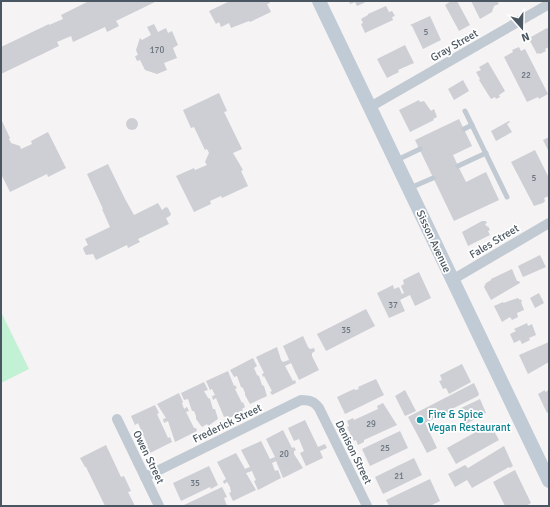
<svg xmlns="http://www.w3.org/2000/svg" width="550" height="507" viewBox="0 0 550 507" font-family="Signika,sans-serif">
<rect width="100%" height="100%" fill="#f5f3f3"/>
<polygon fill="#c3f1d5" points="1,312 29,369 1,383"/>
<g fill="#cdcfd5">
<polygon points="89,1 154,1 155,2 116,21 119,26 107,32 105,27 73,42 71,36 57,42 59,46 1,74 1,47 49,24 49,25 63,19 61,15"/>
<polygon points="230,1 269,1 270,3 267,4 271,12 250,22 249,21 231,28 229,23 221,27 219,22 216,24 209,11"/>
<polygon points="349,1 368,1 357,6 355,2 350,4"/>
<polygon points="451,1 457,1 470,25 459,31 445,5"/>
<polygon points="471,1 497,1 499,4 494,6 492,12 480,19"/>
<polygon points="386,6 389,12 392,11 395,16 392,17 393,20 365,33 361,24 363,23 361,19 368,15 368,14"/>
<polygon points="430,16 441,40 423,49 412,26 410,25"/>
<polygon points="154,24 158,32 166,28 168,33 172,31 178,45 173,48 177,58 164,63 167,70 157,74 145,70 140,60 137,61 135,56 138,55 136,50 140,38 142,40 151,35 147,27"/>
<polygon points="547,28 549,30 549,47 545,49 546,51 540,54 539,53 537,54 530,41 532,39 531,37"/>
<polygon points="405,45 414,63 398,70 399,72 387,78 377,59"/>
<polygon points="519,47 521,51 525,49 548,94 539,99 538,97 527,102 504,57 513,52 512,50"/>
<polygon points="488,62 505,91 499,95 500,97 496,99 495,97 491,99 479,80 480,79 476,72 481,70 479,67"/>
<polygon points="463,80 469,91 454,100 448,89"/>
<polygon points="219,93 227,111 224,112 242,149 233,153 243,170 241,171 248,186 222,198 221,196 210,201 211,204 194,212 176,176 194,168 195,170 207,165 205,162 209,153 207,149 205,150 194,127 191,128 183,110"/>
<polygon points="419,100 420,102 424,101 431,111 434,109 437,117 433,119 434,120 410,132 399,110"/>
<circle cx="132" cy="124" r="6"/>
<polygon points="1,119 10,138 9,139 11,143 20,146 21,149 32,144 31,141 48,132 66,168 48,177 47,174 10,192 1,174"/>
<polygon points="459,119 472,146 453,155 458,166 466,182 486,172 499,200 454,221 415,140"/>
<polygon points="509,121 510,122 507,124 512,132 496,141 491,131"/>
<polygon points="549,137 549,152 543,140"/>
<polygon points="535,150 549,178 549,196 544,198 545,201 543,203 534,206 511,162"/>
<polygon points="108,164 125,199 134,215 158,203 162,210 166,207 168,208 171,214 170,216 166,218 169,224 138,239 140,242 128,248 127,245 96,260 93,254 86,255 83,249 84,247 88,245 85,239 110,227 102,209 103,209 87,174"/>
<polygon points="482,221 486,221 487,223 485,224 487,227 488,226 490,230 488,231 490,235 468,246 462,232"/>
<polygon points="540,255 546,267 523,277 518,266"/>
<polygon points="512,269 517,281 519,281 520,283 491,300 484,287 486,283 491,280 491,279"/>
<polygon points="419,272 431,298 415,306 410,295 400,300 405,311 389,318 377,293 393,285 394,289 399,287 402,294 404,293 401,286 404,284 403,280"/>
<polygon points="539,293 544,303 535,308 530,298"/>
<polygon points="518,298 520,300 521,299 522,302 521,302 524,310 517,313 518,317 512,320 510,317 502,322 494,306 503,302 503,303"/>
<polygon points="366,309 375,326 326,351 317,334"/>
<polygon points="527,323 528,326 532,324 536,335 529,338 530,340 522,344 520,340 514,343 510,334 516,331 514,329"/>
<polygon points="303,336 308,347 310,349 314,348 315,351 312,353 312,356 319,370 299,380 291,363 285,366 293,381 295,380 296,383 272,395 270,392 272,391 264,376 263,377 262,374 264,373 256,357 277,347 281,360 283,362 289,360 288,357 283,346"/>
<polygon points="549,342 549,362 528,374 519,355"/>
<polygon points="253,358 257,366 254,368 257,375 259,376 262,385 264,386 267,396 250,404 245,395 245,393 243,388 241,387 237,376 234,377 230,370"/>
<polygon points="462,364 471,382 449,394 446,388 443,389 439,381 442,380 440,375"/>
<polygon points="228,371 234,386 235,385 237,388 235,389 242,403 243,402 245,407 242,409 243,411 237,414 236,412 234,413 235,415 229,418 228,416 224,417 216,398 213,400 212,396 215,395 212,389 210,390 206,381"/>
<polygon points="376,379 384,395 345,414 337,397 354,389 355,390 359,389 358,387"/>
<polygon points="204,382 208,390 204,391 208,398 210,399 213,409 215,409 218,419 208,426 207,424 202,427 196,419 196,416 194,411 192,411 188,399 184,400 181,393"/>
<polygon points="474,383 479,394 478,396 450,410 451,411 447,413 447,412 425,423 437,448 427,453 408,417"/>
<polygon points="405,390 416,411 405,416 395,396"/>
<polygon points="545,390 545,392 549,390 549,412 547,413 538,394"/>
<polygon points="179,393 183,402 182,403 184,409 187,407 189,411 186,412 194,428 196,428 197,431 175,442 168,421 164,423 163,419 166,418 157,404"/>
<polygon points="480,399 486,413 466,424 462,414 460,415 457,410"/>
<polygon points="383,403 397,425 364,440 364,442 358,445 356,440 354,441 347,427 349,426 347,421 353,418 354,420 378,409 377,406"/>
<polygon points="155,405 159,413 157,414 168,438 170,437 172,442 148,454 146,449 148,446 138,423 135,425 131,416"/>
<polygon points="305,420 318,447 325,444 327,448 320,451 323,458 306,466 300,453 304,451 299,439 294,441 288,428"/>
<polygon points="490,424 499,440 456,464 447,448"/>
<polygon points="283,430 292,448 294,447 296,450 294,451 294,454 303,468 283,478 276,461 272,463 275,471 278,470 281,478 258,490 254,481 256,480 254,476 252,471 246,473 256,490 233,501 229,493 231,492 230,487 227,482 224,484 223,481 226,479 217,462 236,453 245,469 247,468 250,467 241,450 261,441 270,459 275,457 266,439"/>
<polygon points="400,431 408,448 370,466 362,449"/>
<polygon points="106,445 121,477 124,476 131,491 128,492 135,506 105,506 86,467 85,467 80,458"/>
<polygon points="504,446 513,466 510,468 509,467 472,488 467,480 455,487 448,474 465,465 468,468"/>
<polygon points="414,458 422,475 383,494 375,477"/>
<polygon points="209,466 218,485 211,489 210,487 181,501 173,483"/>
<polygon points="515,470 531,503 526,506 505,506 493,482"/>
<polygon points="430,479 440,501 430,506 389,506 386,500"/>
<polygon points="222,487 227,497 224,498 227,506 182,506"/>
</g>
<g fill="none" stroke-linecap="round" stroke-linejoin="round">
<g stroke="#c1cad2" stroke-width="5">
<polyline points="465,111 507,197"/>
<polyline points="464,129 472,125"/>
<polyline points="397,160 420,149"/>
<polyline points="458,166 486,153"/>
<polyline points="410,188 433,178"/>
</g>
<g stroke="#c1cad2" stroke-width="10">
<polyline points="370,107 549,4"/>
<polyline points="452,280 549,223"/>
<polyline points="117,419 159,506"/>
<path d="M145,477L301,400C309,400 314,401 319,408L367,506"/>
</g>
<polyline stroke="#c1cbd6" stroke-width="14" points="319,1 549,481"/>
</g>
<circle fill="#0f9aa8" stroke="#fff" stroke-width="1.5" cx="420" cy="420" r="4"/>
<g text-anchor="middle" stroke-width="3.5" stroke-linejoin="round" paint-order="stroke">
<g font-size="9" fill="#6b747e">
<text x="426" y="35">5</text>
<text x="157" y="53">170</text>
<text x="526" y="78">22</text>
<text x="534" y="181">5</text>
<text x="393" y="308">37</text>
<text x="346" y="333">35</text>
<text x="371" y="427">29</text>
<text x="385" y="451">25</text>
<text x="284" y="457">20</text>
<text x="399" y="479">21</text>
<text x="195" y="486">35</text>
</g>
<g font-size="11" fill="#4a5661" stroke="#fff">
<text transform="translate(454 45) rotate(-30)" y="4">Gray Street</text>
<text transform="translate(434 241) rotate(65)" y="4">Sisson Avenue</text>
<text transform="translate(494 241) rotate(-31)" y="4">Fales Street</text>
<text transform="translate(227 423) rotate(-26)" y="4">Frederick Street</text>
<text transform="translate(354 452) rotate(64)" y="4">Denison Street</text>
<text transform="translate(149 457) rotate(64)" y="4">Owen Street</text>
</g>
<g font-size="11" fill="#0d838f" stroke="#fff" text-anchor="start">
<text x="428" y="418">Fire &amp; Spice<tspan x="428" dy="13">Vegan Restaurant</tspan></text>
</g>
</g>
<rect width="550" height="507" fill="none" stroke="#4a5661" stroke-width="4"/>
<g transform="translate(522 28) rotate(160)" stroke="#ffffff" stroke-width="3" paint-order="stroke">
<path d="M0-3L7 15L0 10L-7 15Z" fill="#4a5661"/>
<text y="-6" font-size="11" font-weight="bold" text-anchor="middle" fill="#4a5661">N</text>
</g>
</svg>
